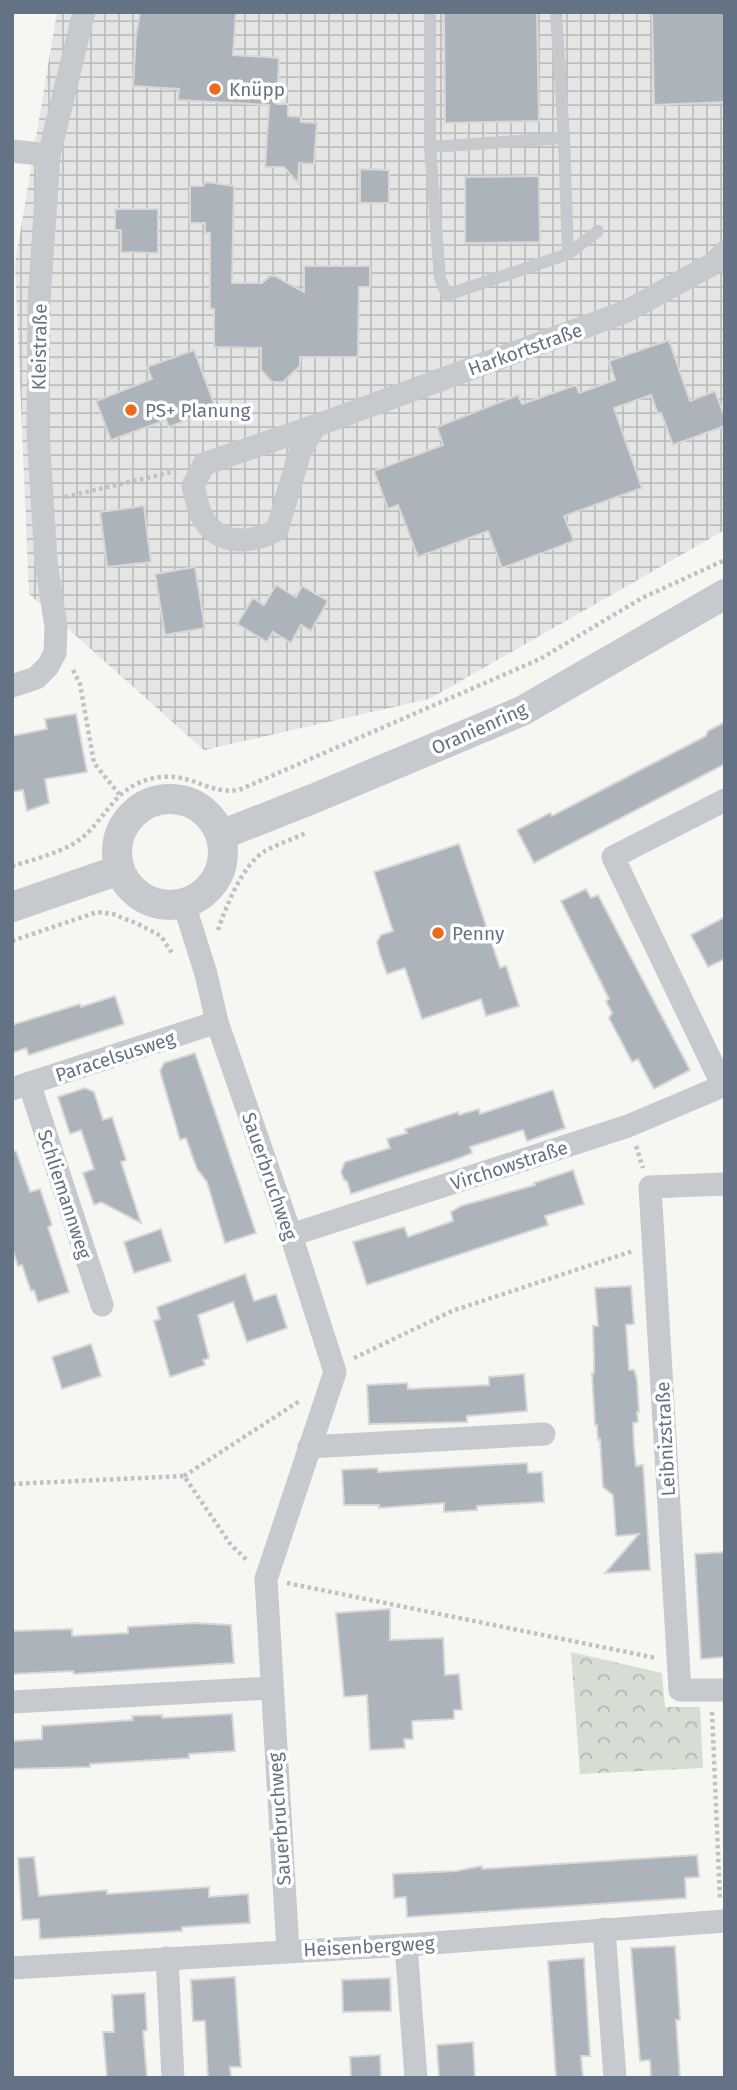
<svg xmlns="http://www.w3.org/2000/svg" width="737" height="2090" viewBox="0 0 737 2090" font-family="'Fira Sans',sans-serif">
<defs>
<pattern id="industrial-grid" width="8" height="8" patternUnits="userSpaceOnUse" patternTransform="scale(1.75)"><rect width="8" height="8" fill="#e4e5e4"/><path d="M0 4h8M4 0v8" fill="none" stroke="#bcbebe"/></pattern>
<pattern id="park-crowns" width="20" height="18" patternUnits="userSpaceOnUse" patternTransform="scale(1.75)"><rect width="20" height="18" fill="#d6ded4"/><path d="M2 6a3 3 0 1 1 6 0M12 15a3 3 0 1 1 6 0" fill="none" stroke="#b1b8b2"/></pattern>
</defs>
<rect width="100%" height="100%" fill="#f6f6f3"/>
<polygon fill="url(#industrial-grid)" points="57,12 725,12 725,530 429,699 204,750 29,594 15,264"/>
<polygon fill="url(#park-crowns)" points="571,1652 662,1673 665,1707 700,1707 703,1768 580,1774"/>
<g fill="#adb3ba" stroke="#d7d8d5" stroke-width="2">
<polygon points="140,12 236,12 233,55 279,58 277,104 288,104 288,116 301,117 301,122 317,123 314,164 299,163 298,183 284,167 265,167 269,105 178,100 179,89 133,86 136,35"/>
<polygon points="444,12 537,12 539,121 445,123"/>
<polygon points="652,12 725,12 725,102 654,105"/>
<polygon points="360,169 389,170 389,203 360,203"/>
<polygon points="539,176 540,242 465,243 465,177"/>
<polygon points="206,182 234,186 232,283 262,283 270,276 275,276 304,292 304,266 370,266 370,287 359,287 358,357 300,357 300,366 283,382 272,382 261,370 261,348 214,347 214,309 210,309 210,233 205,233 205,223 190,223 190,186 203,186"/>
<polygon points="115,209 158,209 158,253 121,252 121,230 115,230"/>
<polygon points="669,340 690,401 715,391 725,418 725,426 673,445 661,413 658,414 651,395 614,408 642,488 564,516 574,541 502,568 488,531 418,557 398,505 388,509 374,471 443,445 437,427 518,395 522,404 576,385 579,393 615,380 609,361"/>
<polygon points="194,350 216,409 169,427 166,420 111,440 96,401 152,379 147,367"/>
<polygon points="144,506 151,562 107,567 100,512"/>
<polygon points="195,567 205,628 165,635 155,574"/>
<polygon points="276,585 296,597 302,586 328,601 311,631 301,625 291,643 273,632 267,642 237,624 253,598 264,605"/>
<polygon points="76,714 87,772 45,779 49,803 27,811 23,790 12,792 12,736 47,729 45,719"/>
<polygon points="725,722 725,764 534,863 517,830 550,813 552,816 621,780 706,736 708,731"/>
<polygon points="459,844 500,968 506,966 519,1006 486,1016 481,999 422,1019 405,968 387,974 380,954 377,942 381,935 393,931 374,872"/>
<polygon points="586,889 591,898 598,895 690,1070 654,1089 638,1059 632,1062 609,1018 612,1013 606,1001 609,999 561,901"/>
<polygon points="725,917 725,959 708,967 691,935"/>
<polygon points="115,996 124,1024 29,1055 26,1048 12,1053 12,1025 80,1004 81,1007"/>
<polygon points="195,1053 256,1233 225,1243 207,1182 197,1169 186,1138 180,1140 160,1071 164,1063"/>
<polygon points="85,1088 94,1092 103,1120 112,1117 126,1160 121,1162 141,1223 101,1202 94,1205 83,1173 94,1169 81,1130 70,1134 58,1097"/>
<polygon points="553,1090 565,1128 527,1141 523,1130 470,1147 472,1153 454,1160 351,1194 347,1181 344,1180 341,1172 345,1162 390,1148 387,1139 407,1133 405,1129 458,1112 459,1115 479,1109 480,1114"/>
<polygon points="16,1151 30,1192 40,1189 52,1225 48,1227 69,1292 38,1302 34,1290 31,1291 22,1265 18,1266 12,1248 12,1152"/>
<polygon points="573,1170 584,1204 545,1216 548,1225 367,1285 353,1242 404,1227 408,1237 453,1221 451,1212 461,1206 535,1185 534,1183"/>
<polygon points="161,1229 171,1261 134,1273 124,1242"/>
<polygon points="245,1274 254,1301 276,1294 287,1328 247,1342 233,1302 198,1315 209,1358 203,1360 205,1365 170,1377 154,1321 160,1319 157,1307"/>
<polygon points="631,1286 634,1324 626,1325 629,1370 634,1370 637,1380 639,1412 637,1412 638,1422 633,1423 634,1447 636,1466 643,1465 650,1570 605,1573 639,1534 616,1536 613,1495 603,1487 600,1439 598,1440 597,1425 595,1425 592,1373 594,1373 594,1358 593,1326 598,1326 595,1288"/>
<polygon points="91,1344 101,1376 62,1389 52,1357"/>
<polygon points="524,1374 527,1411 467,1416 467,1422 369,1424 367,1385 407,1383 408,1389 489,1385 489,1377"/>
<polygon points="527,1463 528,1473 542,1472 544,1502 477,1506 477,1510 444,1512 444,1503 379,1508 379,1505 344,1505 342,1470 377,1468 378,1472"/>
<polygon points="725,1552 725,1657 701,1659 695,1554"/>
<polygon points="390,1609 390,1640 443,1638 445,1675 459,1674 462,1710 454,1710 454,1719 412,1721 413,1739 404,1739 405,1748 370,1750 367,1695 344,1697 336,1613"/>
<polygon points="195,1623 231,1625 234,1663 74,1674 73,1671 12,1674 12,1631 72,1629 72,1636 128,1633 128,1627"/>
<polygon points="232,1714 235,1751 189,1754 189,1758 90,1764 90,1767 12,1769 12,1741 42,1739 42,1726 133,1720 132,1716 162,1715 162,1718"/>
<polygon points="697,1855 699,1877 685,1878 686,1898 407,1917 406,1897 394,1898 393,1874 456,1871 482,1866 482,1869"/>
<polygon points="34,1857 39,1896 107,1890 107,1894 209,1887 209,1897 248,1894 250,1923 182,1927 182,1931 40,1939 39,1919 22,1920 18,1858"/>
<polygon points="675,1946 680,2020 676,2020 680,2078 651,2078 650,2060 640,2061 631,1948"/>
<polygon points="584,1958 590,2056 581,2056 583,2078 556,2078 548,1961"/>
<polygon points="235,1977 241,2067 230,2067 231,2078 208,2078 205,2021 193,2021 191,1980"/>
<polygon points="390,1978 391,2011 343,2012 342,1980"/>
<polygon points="145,1993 147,2030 143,2031 147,2078 107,2078 103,2032 114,2032 112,1995"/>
<polygon points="473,2042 475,2078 439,2078 437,2045"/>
<polygon points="380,2055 381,2078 351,2078 350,2057"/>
</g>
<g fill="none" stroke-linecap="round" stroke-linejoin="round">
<g stroke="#c0c1c4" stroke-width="4.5" stroke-dasharray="3.5 3.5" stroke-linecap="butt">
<polyline points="65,497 176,471"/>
<polyline points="73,670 80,684 94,763 119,794"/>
<path d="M12,866C32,860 55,854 73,844C105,825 110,789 150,779C190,769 205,795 239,790L540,659L642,598L725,560"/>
<path d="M218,930C226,906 243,864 265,851C278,844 293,839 306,833"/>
<polyline points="12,941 97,912 113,914 138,924 161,936 172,953"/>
<polyline points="636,1146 643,1168"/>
<polyline points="354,1358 452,1311 633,1251"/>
<polyline points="184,1476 301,1400"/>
<polyline points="12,1484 184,1476 231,1545 248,1561"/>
<polyline points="287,1583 656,1658"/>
<polyline points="712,1712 720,1899"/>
</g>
<g stroke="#c6c9cd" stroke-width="12">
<polyline points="430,12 430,147 440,278 447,295 568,254 598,231"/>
<polyline points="556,12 564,138 568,254"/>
<polyline points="430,147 564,138"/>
</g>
<g stroke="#c6c9cd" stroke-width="23">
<polyline points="12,151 49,155"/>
<path d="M315,426L300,452L277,530C252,543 219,547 203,518C197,509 196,496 193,486L204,464L315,426L625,312L713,264L725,252"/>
<polyline points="12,686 36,678 48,666 55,653 56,627 46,562 38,432 39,300 49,155 84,12"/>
<polyline points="184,904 206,974 217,1022 291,1235 335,1372 266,1579 288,1950"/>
<polyline points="29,1083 102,1305"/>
<polyline points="723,1086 613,857 725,800"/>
<polyline points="12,1089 217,1022"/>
<polyline points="725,1184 650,1187 680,1690 725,1690"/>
<polyline points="291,1235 628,1126 725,1085"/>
<polyline points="309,1447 544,1434"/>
<polyline points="12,1702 271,1688"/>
<polyline points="604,1929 615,2078"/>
<polyline points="406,1945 416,2078"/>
<polyline points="167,1958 173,2078"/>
<polyline points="12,1968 406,1945 725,1921"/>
</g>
<g stroke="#c6c9cd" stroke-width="30">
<circle cx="170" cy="852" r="53"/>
<polyline points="221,835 315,798 522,711 725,594"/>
<polyline points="12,907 119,870"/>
</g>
</g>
<g fill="#ed6a1d" stroke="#fff" stroke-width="2.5">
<circle cx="215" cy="89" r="7"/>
<circle cx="131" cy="410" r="7"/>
<circle cx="438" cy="933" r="7"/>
</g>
<g text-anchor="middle" stroke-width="7" stroke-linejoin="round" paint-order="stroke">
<g font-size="19" fill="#647286" stroke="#fff" text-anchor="start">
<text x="229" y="96">Knüpp</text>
<text x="145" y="417">PS+ Planung</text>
<text x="452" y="940">Penny</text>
</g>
<g font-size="19" fill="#647286" stroke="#fff">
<text transform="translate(39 347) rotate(-89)" y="7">Kleistraße</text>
<text transform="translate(525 349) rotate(-20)" y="7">Harkortstraße</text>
<text transform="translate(479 728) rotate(-24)" y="7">Oranienring</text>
<text transform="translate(115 1056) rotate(-18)" y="7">Paracelsusweg</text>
<text transform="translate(509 1165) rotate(-18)" y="7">Virchowstraße</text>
<text transform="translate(270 1176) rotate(71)" y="7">Sauerbruchweg</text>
<text transform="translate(65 1194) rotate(72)" y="7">Schliemannweg</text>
<text transform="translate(665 1439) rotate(-93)" y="7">Leibnizstraße</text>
<text transform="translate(279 1819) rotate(-94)" y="7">Sauerbruchweg</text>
<text transform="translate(369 1946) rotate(-3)" y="7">Heisenbergweg</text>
</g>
</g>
<rect width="737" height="2090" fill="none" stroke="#647286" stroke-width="28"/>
</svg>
